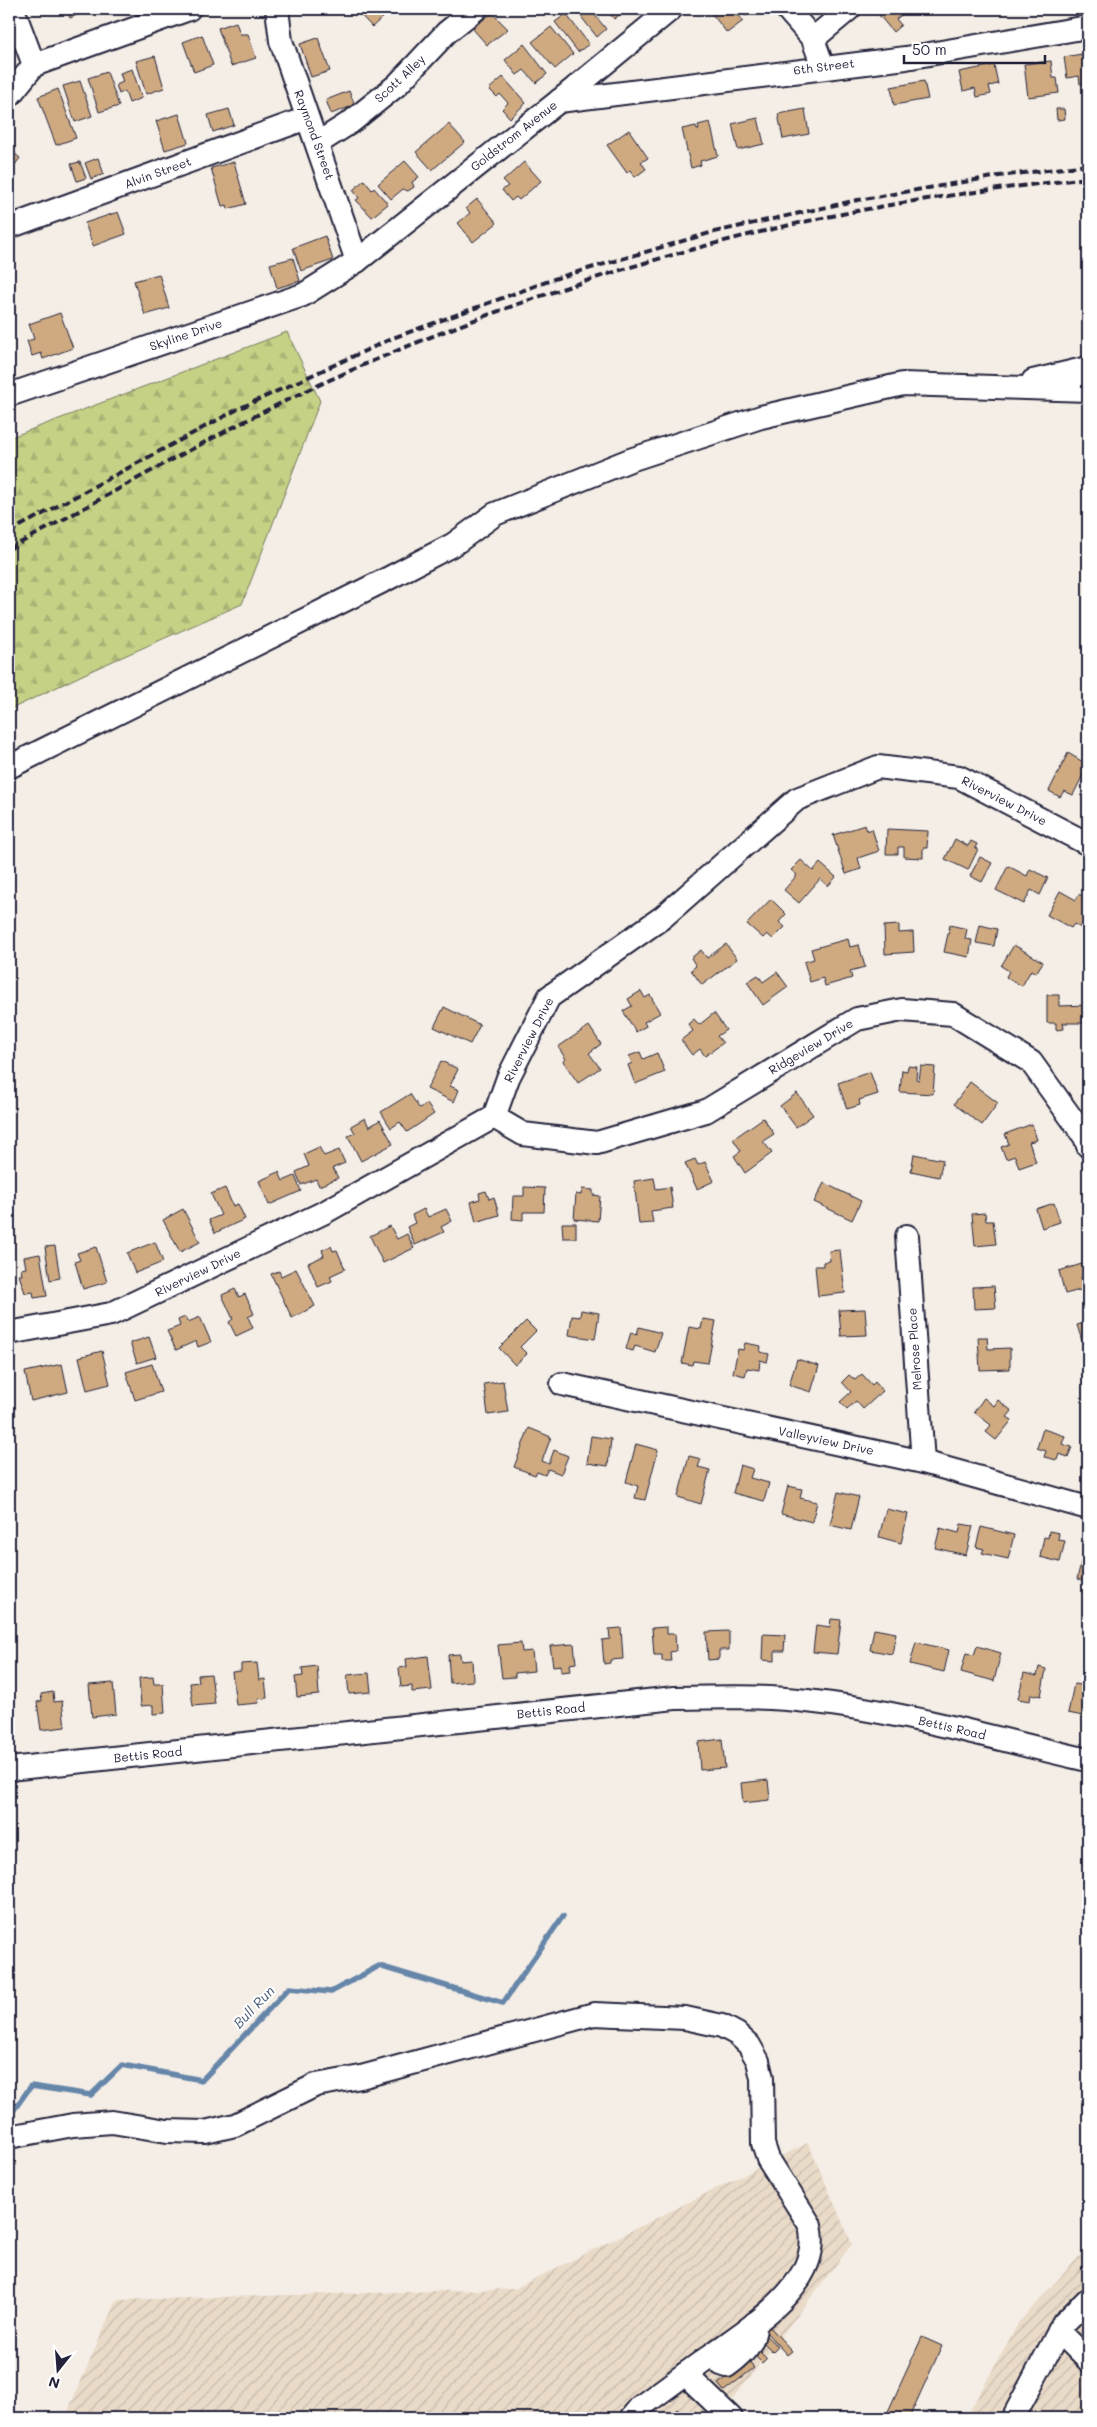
<svg xmlns="http://www.w3.org/2000/svg" width="1097" height="2427" viewBox="0 0 1097 2427" font-family="Mali,sans-serif">
<defs>
<pattern id="industrial-furrows" width="10" height="10" patternUnits="userSpaceOnUse" patternTransform="scale(1.25)"><rect width="10" height="10" fill="#eadac8"/><path d="M-1 1l2-2M0 10L10 0M9 11l2-2" fill="none" stroke="#c8bbad"/></pattern>
<pattern id="forest-firs" width="22" height="20" patternUnits="userSpaceOnUse" patternTransform="scale(1.25)"><rect width="22" height="20" fill="#c5d185"/><path d="M5 1l3.5 6h-7zM16 11l3.5 6h-7z" fill="#a9b374"/></pattern>
</defs>
<rect width="100%" height="100%" fill="#f5eee6"/>
<filter id="ink" filterUnits="userSpaceOnUse"><feTurbulence type="fractalNoise" baseFrequency=".02" numOctaves="2"/><feDisplacementMap in="SourceGraphic" scale="10" xChannelSelector="R" yChannelSelector="G"/><feConvolveMatrix kernelMatrix="1 2 1 2 8 2 1 2 1" color-interpolation-filters="sRGB"/></filter>
<g filter="url(#ink)">
<g fill="url(#industrial-furrows)">
<polygon points="808,2143 852,2244 718,2418 65,2418 116,2300 514,2289"/>
<polygon points="1088,2247 1088,2418 966,2418 1019,2322"/>
</g>
<polygon fill="url(#forest-firs)" stroke="#747a60" points="287,332 320,401 242,604 95,669 9,710 9,438"/>
<g fill="none" stroke-linecap="round" stroke-linejoin="round">
<polyline stroke="#6686a9" stroke-width="5.5" points="9,2113 11,2114 31,2086 91,2095 122,2065 202,2080 289,1988 331,1992 379,1966 503,2003 563,1916"/>
</g>
<g fill="#cfaa81" stroke="#22223b">
<polygon points="67,9 82,9 84,12 70,18"/>
<polygon points="357,9 392,9 372,27 356,10"/>
<polygon points="585,9 590,9 606,29 597,37 579,14"/>
<polygon points="606,9 627,9 614,19"/>
<polygon points="711,9 734,9 743,21 727,33 709,10"/>
<polygon points="741,9 755,9 746,16"/>
<polygon points="874,9 901,9 904,13 896,19 901,25 893,32"/>
<polygon points="492,13 508,29 487,45 472,28"/>
<polygon points="566,14 589,44 578,52 555,22"/>
<polygon points="236,22 240,34 248,34 256,58 231,66 218,28"/>
<polygon points="551,27 573,54 555,69 532,42"/>
<polygon points="202,35 213,65 194,72 183,42"/>
<polygon points="318,38 330,71 311,77 300,44"/>
<polygon points="524,44 547,74 536,83 524,70 517,75 505,60"/>
<polygon points="1088,53 1088,83 1080,84 1079,76 1067,78 1064,57"/>
<polygon points="155,56 164,88 146,94 136,61"/>
<polygon points="1051,61 1053,78 1057,78 1059,93 1028,97 1024,64"/>
<polygon points="994,65 998,84 989,86 991,94 977,97 975,88 963,91 959,72"/>
<polygon points="132,69 142,98 129,103 125,91 119,94 116,85 123,82 120,73"/>
<polygon points="107,72 119,106 99,112 88,78"/>
<polygon points="503,77 526,103 510,118 502,109 508,103 500,94 497,97 489,89"/>
<polygon points="80,81 92,116 75,122 63,86"/>
<polygon points="924,81 928,99 894,105 891,87"/>
<polygon points="58,89 76,138 56,145 38,97"/>
<polygon points="349,91 355,105 331,114 326,100"/>
<polygon points="229,109 234,125 213,132 208,115"/>
<polygon points="805,109 809,134 783,139 778,114"/>
<polygon points="1056,109 1064,109 1065,119 1057,120"/>
<polygon points="179,114 188,143 165,150 156,121"/>
<polygon points="758,118 764,144 738,150 732,124"/>
<polygon points="710,122 718,156 700,161 701,165 691,168 682,129 696,126 697,130 699,130 698,125"/>
<polygon points="449,124 465,142 432,170 416,152"/>
<polygon points="629,130 648,158 641,162 646,169 635,177 630,170 627,173 607,145"/>
<polygon points="9,149 20,158 9,173"/>
<polygon points="98,158 104,174 91,179 85,163"/>
<polygon points="405,161 419,177 412,182 414,187 408,191 403,189 391,199 378,184"/>
<polygon points="80,162 86,178 77,181 71,164"/>
<polygon points="234,162 246,204 228,209 227,205 222,206 211,168"/>
<polygon points="524,162 541,181 519,200 516,197 511,201 502,190 508,186 503,181"/>
<polygon points="364,180 372,190 374,188 388,204 372,217 356,200 359,198 353,190"/>
<polygon points="477,199 497,223 473,242 458,223 470,213 466,208"/>
<polygon points="118,212 126,234 93,246 85,223"/>
<polygon points="325,236 333,260 301,271 293,248"/>
<polygon points="293,258 300,281 277,288 270,264"/>
<polygon points="159,274 169,308 145,315 134,281"/>
<polygon points="60,313 73,348 43,359 41,353 32,356 27,341 34,339 29,324"/>
<polygon points="1068,753 1088,765 1073,795 1064,791 1060,797 1049,791"/>
<polygon points="865,825 867,831 872,829 879,851 858,858 861,869 846,874 833,835"/>
<polygon points="887,829 928,831 927,848 923,848 923,858 904,857 904,847 898,847 898,854 886,854"/>
<polygon points="955,839 968,846 971,841 977,844 975,848 978,849 968,870 945,859"/>
<polygon points="980,857 992,863 982,882 970,876"/>
<polygon points="801,860 813,871 820,863 836,877 828,886 820,879 799,903 784,890 797,875 791,870"/>
<polygon points="1008,866 1027,876 1030,869 1048,878 1040,895 1031,890 1024,904 996,890"/>
<polygon points="1060,891 1076,900 1079,894 1087,899 1084,905 1088,907 1088,932 1074,924 1071,928 1047,915"/>
<polygon points="771,899 786,914 779,922 785,927 773,939 767,934 763,938 747,924"/>
<polygon points="899,925 899,933 913,932 914,952 885,954 884,926"/>
<polygon points="950,925 967,929 965,939 972,940 969,957 944,952"/>
<polygon points="980,925 997,929 994,946 976,943"/>
<polygon points="848,939 850,947 859,945 865,967 850,971 852,978 825,986 823,978 810,982 804,962 814,959 811,949"/>
<polygon points="726,944 737,959 702,985 691,970 696,966 691,958 701,950 707,958"/>
<polygon points="1014,945 1043,962 1036,973 1031,970 1022,986 1006,977 1009,971 1001,966"/>
<polygon points="777,972 788,987 763,1005 747,982 758,975 763,982"/>
<polygon points="641,991 645,998 650,995 660,1013 644,1022 646,1026 636,1032 623,1011 632,1006 628,999"/>
<polygon points="1047,995 1059,995 1059,1006 1088,1005 1088,1023 1063,1023 1064,1029 1056,1030 1056,1023 1047,1023"/>
<polygon points="444,1007 480,1025 470,1044 434,1027"/>
<polygon points="714,1013 726,1030 717,1036 723,1043 705,1056 700,1049 692,1055 681,1040 693,1031 688,1024 694,1019 699,1025"/>
<polygon points="589,1026 601,1044 589,1053 600,1068 578,1083 563,1061 566,1059 558,1047"/>
<polygon points="640,1052 643,1059 657,1053 665,1072 635,1084 628,1065 632,1063 629,1056"/>
<polygon points="441,1061 458,1069 450,1086 459,1090 454,1102 427,1089"/>
<polygon points="908,1066 917,1067 916,1079 919,1080 921,1066 935,1067 933,1094 900,1092 902,1070 907,1071"/>
<polygon points="870,1072 878,1094 859,1100 860,1105 847,1109 838,1083"/>
<polygon points="970,1082 998,1103 982,1125 954,1104"/>
<polygon points="797,1093 813,1115 796,1127 780,1106"/>
<polygon points="410,1094 419,1108 427,1104 434,1114 407,1132 400,1122 391,1128 381,1112"/>
<polygon points="365,1118 369,1127 380,1120 393,1144 361,1161 348,1136 355,1133 351,1126"/>
<polygon points="763,1118 774,1134 763,1141 772,1153 745,1173 734,1156 741,1151 733,1139"/>
<polygon points="1032,1124 1037,1140 1029,1142 1036,1162 1019,1168 1015,1156 1006,1159 1001,1147 1009,1144 1005,1134"/>
<polygon points="319,1147 324,1156 339,1150 345,1163 333,1168 338,1178 319,1186 316,1179 301,1185 296,1172 309,1166 304,1154"/>
<polygon points="914,1154 943,1160 939,1177 911,1171"/>
<polygon points="695,1159 698,1165 705,1162 714,1181 697,1189 685,1163"/>
<polygon points="279,1172 283,1181 295,1176 301,1191 269,1205 259,1181"/>
<polygon points="654,1178 656,1189 670,1187 673,1208 651,1211 653,1223 639,1224 634,1181"/>
<polygon points="824,1183 861,1201 852,1220 814,1202"/>
<polygon points="524,1187 545,1188 544,1212 523,1212 523,1220 512,1219 513,1196 524,1196"/>
<polygon points="225,1188 233,1206 238,1204 245,1219 215,1233 209,1220 221,1215 211,1194"/>
<polygon points="582,1189 593,1190 593,1195 600,1196 598,1221 574,1219 576,1194 581,1195"/>
<polygon points="486,1191 489,1199 494,1197 499,1215 476,1222 471,1202 480,1199 479,1193"/>
<polygon points="1054,1203 1060,1222 1042,1228 1036,1209"/>
<polygon points="183,1209 200,1242 180,1252 163,1220"/>
<polygon points="424,1209 428,1217 446,1209 452,1221 441,1227 444,1232 415,1245 407,1227 415,1223 412,1215"/>
<polygon points="985,1213 986,1221 993,1221 996,1244 975,1246 972,1214"/>
<polygon points="562,1223 576,1223 576,1238 563,1238"/>
<polygon points="390,1226 397,1239 407,1234 414,1248 383,1263 370,1236"/>
<polygon points="155,1242 163,1262 135,1273 127,1253"/>
<polygon points="55,1246 60,1278 50,1280 45,1247"/>
<polygon points="331,1246 333,1251 337,1250 345,1269 330,1276 332,1281 318,1287 308,1263 324,1256 322,1250"/>
<polygon points="96,1247 107,1282 83,1289 75,1262 80,1260 77,1253"/>
<polygon points="840,1250 845,1293 818,1296 815,1266 823,1266 823,1262 830,1261 829,1251"/>
<polygon points="40,1254 47,1296 34,1298 33,1292 25,1293 19,1275 22,1275 21,1269 26,1268 24,1257"/>
<polygon points="1085,1263 1088,1275 1081,1277 1084,1289 1065,1294 1059,1271"/>
<polygon points="296,1269 315,1306 292,1318 271,1274 279,1271 281,1276"/>
<polygon points="994,1286 996,1308 974,1309 973,1287"/>
<polygon points="235,1289 239,1297 245,1294 254,1314 248,1317 253,1328 236,1336 229,1322 233,1319 222,1295"/>
<polygon points="865,1309 867,1335 841,1336 839,1310"/>
<polygon points="581,1310 599,1313 595,1339 569,1335 572,1316 580,1317"/>
<polygon points="185,1317 188,1322 200,1317 211,1342 198,1347 196,1341 176,1350 167,1331 180,1326 178,1320"/>
<polygon points="703,1319 716,1321 708,1363 693,1361 692,1365 682,1363 689,1327 701,1329"/>
<polygon points="526,1321 536,1331 520,1347 527,1354 515,1365 499,1348"/>
<polygon points="1088,1322 1088,1345 1084,1347 1077,1325"/>
<polygon points="639,1327 661,1333 655,1352 635,1346 633,1351 626,1349 631,1332 637,1334"/>
<polygon points="149,1337 156,1357 137,1363 130,1343"/>
<polygon points="978,1337 987,1337 988,1349 1010,1348 1010,1369 980,1370"/>
<polygon points="745,1343 761,1346 760,1352 769,1354 767,1362 760,1360 759,1370 747,1368 745,1376 733,1373 738,1349 743,1350"/>
<polygon points="102,1351 110,1384 87,1390 79,1357"/>
<polygon points="797,1359 819,1366 811,1392 789,1385"/>
<polygon points="62,1364 68,1392 31,1401 25,1372"/>
<polygon points="152,1364 161,1392 135,1400 126,1372"/>
<polygon points="9,1368 13,1399 9,1400"/>
<polygon points="862,1374 872,1385 875,1382 883,1391 863,1409 856,1401 847,1409 840,1402 851,1392 842,1382 849,1375 855,1380"/>
<polygon points="503,1381 508,1412 488,1415 484,1384"/>
<polygon points="984,1398 994,1406 998,1400 1012,1411 1007,1417 1012,1420 996,1440 986,1432 991,1425 974,1412"/>
<polygon points="529,1428 551,1437 542,1461 549,1464 554,1450 568,1456 561,1474 548,1469 545,1475 537,1472 535,1475 514,1467"/>
<polygon points="1043,1429 1065,1436 1062,1444 1072,1447 1068,1457 1059,1454 1057,1460 1044,1457 1046,1451 1037,1448"/>
<polygon points="591,1436 611,1439 608,1466 587,1463"/>
<polygon points="636,1444 658,1450 645,1500 635,1498 638,1486 626,1482"/>
<polygon points="689,1456 701,1459 698,1467 710,1470 701,1504 678,1497"/>
<polygon points="740,1465 753,1469 750,1478 769,1483 764,1501 733,1493"/>
<polygon points="788,1486 802,1489 800,1498 817,1502 812,1522 781,1514"/>
<polygon points="838,1492 859,1497 851,1530 830,1525"/>
<polygon points="886,1509 908,1514 901,1543 879,1537"/>
<polygon points="961,1524 973,1526 966,1555 935,1548 940,1528 959,1533"/>
<polygon points="981,1527 1014,1535 1008,1559 982,1553 984,1549 976,1547"/>
<polygon points="1049,1531 1059,1533 1058,1540 1065,1541 1060,1562 1040,1557 1044,1537 1048,1538"/>
<polygon points="1085,1546 1088,1547 1088,1582 1077,1579"/>
<polygon points="831,1619 841,1620 837,1654 813,1652 816,1625 830,1627"/>
<polygon points="667,1627 667,1634 675,1634 676,1651 670,1652 671,1661 662,1661 662,1655 654,1655 652,1628"/>
<polygon points="621,1628 623,1659 610,1660 610,1663 604,1664 602,1640 610,1639 609,1629"/>
<polygon points="874,1629 896,1633 892,1654 870,1650"/>
<polygon points="729,1631 729,1650 719,1650 719,1659 708,1660 706,1632"/>
<polygon points="763,1634 785,1635 784,1651 775,1651 775,1661 762,1660"/>
<polygon points="916,1642 949,1650 944,1672 910,1664"/>
<polygon points="521,1643 522,1652 532,1651 534,1671 515,1673 515,1677 502,1678 498,1645"/>
<polygon points="574,1644 576,1663 570,1664 571,1671 561,1672 561,1665 553,1666 550,1646"/>
<polygon points="977,1646 1001,1653 994,1681 961,1672 966,1653 974,1655"/>
<polygon points="460,1654 461,1661 472,1660 473,1681 450,1683 448,1655"/>
<polygon points="428,1656 432,1690 412,1692 412,1686 401,1687 399,1668 407,1667 406,1659"/>
<polygon points="257,1663 259,1680 265,1679 267,1698 258,1699 259,1703 236,1705 232,1672 241,1671 241,1664"/>
<polygon points="317,1666 319,1695 297,1697 295,1677 303,1676 302,1668"/>
<polygon points="1039,1667 1046,1669 1041,1696 1031,1694 1030,1701 1018,1699 1024,1673 1037,1676"/>
<polygon points="369,1673 371,1692 349,1694 347,1675"/>
<polygon points="211,1674 215,1704 193,1706 190,1683 199,1682 198,1675"/>
<polygon points="153,1677 154,1684 163,1684 165,1713 153,1714 153,1705 141,1706 139,1678"/>
<polygon points="113,1683 116,1714 92,1717 89,1685"/>
<polygon points="1074,1684 1088,1686 1088,1717 1068,1713"/>
<polygon points="53,1692 54,1702 62,1701 65,1727 41,1730 37,1702 42,1701 41,1694"/>
<polygon points="9,1697 13,1726 9,1726"/>
<polygon points="722,1739 725,1768 700,1770 698,1742"/>
<polygon points="768,1780 770,1800 743,1803 741,1783"/>
<polygon points="769,2326 792,2351 787,2355 765,2331"/>
<polygon points="766,2336 778,2347 773,2352 761,2340"/>
<polygon points="922,2337 942,2346 909,2418 885,2418"/>
<polygon points="755,2346 767,2358 762,2363 750,2351"/>
<polygon points="748,2361 754,2368 724,2391 718,2384"/>
<polygon points="677,2409 687,2418 677,2418 672,2414"/>
</g>
<g fill="none" stroke-linecap="round" stroke-linejoin="round">
<defs>
<g id="minor">
<polyline points="13,9 34,65"/>
<polyline points="277,9 281,41 357,261"/>
<polyline points="787,9 813,39 823,67"/>
<polyline points="813,39 849,9"/>
<polyline points="9,96 34,65 189,9"/>
<polyline points="559,101 906,58 1088,27"/>
<polyline points="318,143 351,122 397,85 447,32 476,9"/>
<polyline points="9,227 307,118"/>
<polyline points="1033,381 1088,368"/>
<polyline points="9,395 303,295 357,261 559,101 671,9"/>
<polyline points="9,767 389,578 454,544 495,514 630,460 761,417 903,384 1088,390"/>
<polyline points="494,1117 523,1134 597,1143 706,1111 857,1019 902,1010 953,1014 1031,1062 1085,1137 1088,1146"/>
<polyline points="907,1236 923,1462"/>
<polyline points="9,1333 111,1314 325,1212 494,1117 508,1078 549,997 663,917 797,799 878,767 959,777 1088,844"/>
<polyline points="562,1384 923,1462 1088,1508"/>
<path d="M9,1769L675,1698C719,1697 763,1696 807,1701C902,1711 995,1739 1088,1760"/>
<path d="M9,2137L73,2125L112,2122L167,2131L205,2132L235,2125L316,2085L361,2077L594,2014L685,2018L722,2026L737,2034L749,2045L758,2061L762,2078L763,2144L768,2159L810,2225C824,2282 753,2325 714,2353C689,2371 665,2389 640,2407L631,2418"/>
<polyline points="1059,2331 1088,2360"/>
<path d="M713,2354L721,2364L727,2366C742,2355 756,2343 755,2323"/>
<polyline points="685,2374 731,2418"/>
<polyline points="1013,2418 1063,2324 1088,2299"/>
</g>
</defs>
<use href="#minor" stroke="#22223b" stroke-width="26"/>
<use href="#minor" stroke="#fff" stroke-width="22"/>
<g stroke="#22223b" stroke-width="4" stroke-dasharray="8 4" stroke-linecap="butt">
<polyline points="9,532 238,409 393,338 557,278 710,233 858,200 999,176 1088,165"/>
<path d="M9,549C128,485 244,416 368,363C516,299 679,247 837,215C920,198 1004,188 1088,178"/>
</g>
</g>
</g>
<g text-anchor="middle" stroke-width="4" stroke-linejoin="round" paint-order="stroke">
<g font-size="12" fill="#22223b" stroke="#fff">
<text transform="translate(824 67) rotate(-7)" y="4">6th Street</text>
<text transform="translate(400 79) rotate(-43)" y="4">Scott Alley</text>
<text transform="translate(314 135) rotate(70)" y="4">Raymond Street</text>
<text transform="translate(514 136) rotate(-38)" y="4">Goldstrom Avenue</text>
<text transform="translate(158 173) rotate(-20)" y="4">Alvin Street</text>
<text transform="translate(186 335) rotate(-19)" y="4">Skyline Drive</text>
<text transform="translate(1004 801) rotate(27)" y="4">Riverview Drive</text>
<text transform="translate(529 1040) rotate(-63)" y="4">Riverview Drive</text>
<text transform="translate(811 1047) rotate(-31)" y="4">Ridgeview Drive</text>
<text transform="translate(198 1273) rotate(-26)" y="4">Riverview Drive</text>
<text transform="translate(915 1349) rotate(-94)" y="4">Melrose Place</text>
<text transform="translate(826 1441) rotate(12)" y="4">Valleyview Drive</text>
<text transform="translate(551 1711) rotate(-6)" y="4">Bettis Road</text>
<text transform="translate(952 1728) rotate(13)" y="4">Bettis Road</text>
<text transform="translate(148 1755) rotate(-6)" y="4">Bettis Road</text>
</g>
<g font-size="14" font-style="italic" fill="#4a5c7b" stroke="#fff">
<text transform="translate(254 2007) rotate(-46)" y="5">Bull Run</text>
</g>
</g>
<rect width="1097" height="2427" fill="none" stroke="#fff" stroke-width="30"/>
<rect x="15" y="15" width="1067" height="2397" fill="none" stroke="#22223b" stroke-width="2" filter="url(#ink)"/>
<g transform="translate(58 2370) rotate(197)" stroke="#ffffff" stroke-width="4" paint-order="stroke">
<path d="M0-4L9 19L0 12L-9 19Z" fill="#22223b"/>
<text y="-8" font-size="14" font-weight="bold" text-anchor="middle" fill="#22223b">N</text>
</g>
<path d="M904 55v8h141v-8" fill="none" stroke="#22223b" stroke-width="2.5"/>
<text x="912" y="55" font-size="15" fill="#22223b" stroke="#ffffff" stroke-width="4" paint-order="stroke">50 m</text>
</svg>
